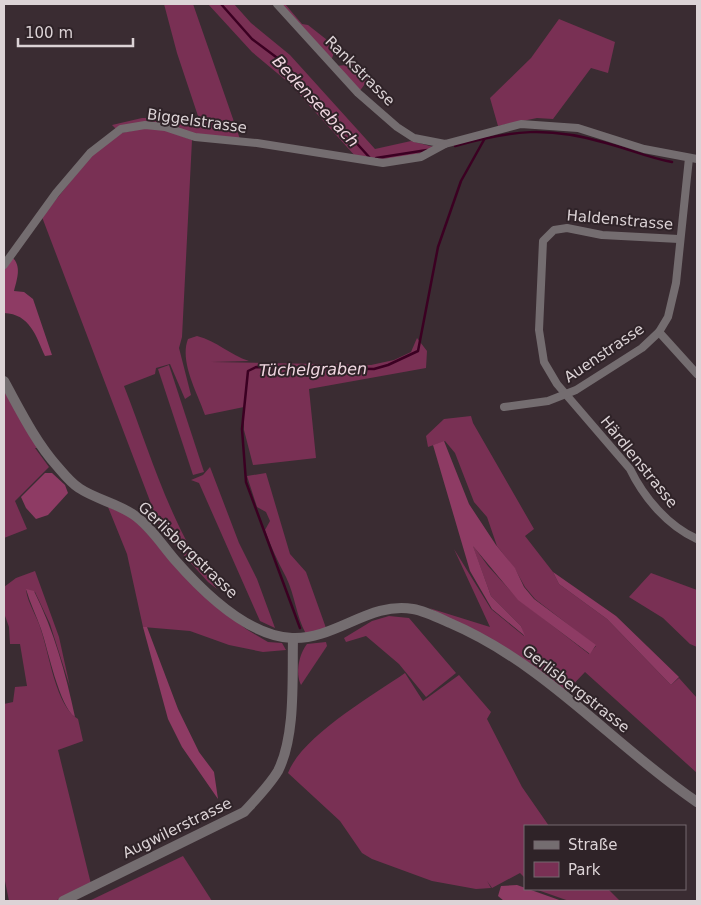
<svg xmlns="http://www.w3.org/2000/svg" width="701" height="905" viewBox="0 0 701 905" font-family="'DejaVu Sans',sans-serif">
<rect width="100%" height="100%" fill="#3a2c32"/>
<g fill="#793054">
<polygon points="164,4 193,4 240,139 196,134 166,125 116,129 112,125 142,118 173,118 201,125 177,53"/>
<path d="M208,4H234L251,23L290,55L375,149L411,141L434,147C409,160 383,160 356,157L289,83L252,52Z"/>
<polygon points="280,4 285,4 302,24 308,25 336,47 331,61"/>
<polygon points="559,19 615,42 608,73 591,68 553,119 537,118 498,126 490,98 531,58"/>
<polygon points="356,64 370,77 359,92 336,66"/>
<path d="M146,128L165,130L192,140L182,337L179,348L191,395L185,399L170,364L156,368L155,374L124,386C151,455 172,531 217,589L208,582L161,530L42,217L91,156L121,133Z"/>
<path d="M197,336C217,341 230,355 249,361L211,362L371,365L394,360L411,352L417,338L427,351L426,368L309,389L316,458L253,465L244,430V407L205,415C198,394 179,362 188,339Z"/>
<polygon points="169,365 204,472 193,475 158,369"/>
<polygon points="5,392 38,448 35,448 49,467 15,501 27,529 4,538"/>
<polygon points="471,416 473,423 534,529 525,536 553,572 559,584 607,619 671,685 679,678 697,698 697,773 585,672 565,693 454,621 429,608 490,627 454,549 491,609 524,636 521,626 491,596 472,544 488,566 518,599 589,654 596,646 535,599 525,587 515,569 497,546 487,517 474,502 455,453 445,441 428,447 426,436 444,419"/>
<polygon points="210,467 239,543 257,579 275,628 260,621 199,483 191,480 203,475"/>
<path d="M266,473L290,554L306,572L326,628L306,634C296,616 295,595 286,577C278,562 271,547 265,530L270,521L266,512L257,507L247,476Z"/>
<polygon points="108,507 132,517 202,593 246,629 268,642 282,643 286,650 263,652 229,645 190,631 143,627 127,554"/>
<path d="M35,571L59,637L70,687L50,624L35,592L26,590C28,604 37,616 41,630C49,653 56,707 78,719L83,741L58,750L91,884L55,901H9L4,876V704L13,702L15,687L27,686L20,644H10L9,627L4,613V587L16,578Z"/>
<polygon points="651,573 697,590 697,647 690,644 663,618 629,597"/>
<polygon points="389,616 409,618 456,673 426,697 399,664 366,636 346,642 344,638 372,621"/>
<path d="M326,642L327,646L301,685C295,673 299,654 307,644Z"/>
<path d="M405,673L423,701L459,675L491,712L487,719L522,787L549,826H525V878L520,873L492,888L487,881L491,888L476,889L432,881L372,859L362,853L340,821L288,773C302,736 372,696 405,673Z"/>
<polygon points="183,856 212,901 89,901"/>
<polygon points="535,889 608,889 620,901 569,901"/>
</g>
<g fill="#8e3b64">
<path d="M12,257C22,266 17,279 14,291L24,292L33,299L52,355L45,356C36,336 30,314 4,313V268Z"/>
<polygon points="444,441 469,504 496,545 515,568 524,587 534,599 596,645 590,654 518,600 473,546 491,596 521,626 525,636 492,609 470,571 433,445"/>
<polygon points="45,473 52,473 65,485 68,493 48,515 36,519 26,508 21,497"/>
<polygon points="553,572 616,616 679,677 671,685 607,619 559,584"/>
<path d="M26,589L34,591C54,631 66,674 75,717C59,706 48,649 41,629C36,615 30,603 26,589Z"/>
<polygon points="143,627 147,627 178,709 199,752 214,772 218,799 182,747 168,719"/>
<polygon points="517,885 562,901 504,901 498,896 501,886"/>
</g>
<g fill="none" stroke-linecap="round" stroke-linejoin="round">
<g stroke="#3b0022" stroke-width="2.5">
<polyline points="221,4 252,39 284,63 370,158"/>
<path d="M455,146C512,130 548,126 606,143C629,149 649,158 672,162"/>
<polyline points="376,158 427,150"/>
<polyline points="300,628 246,482 242,429 248,371 256,367 374,369 388,365 418,351 438,247 461,181 485,138"/>
</g>
<g stroke="#746d70" stroke-width="8">
<polyline points="277,4 358,93 397,127 414,138 445,144 521,124 578,128 644,149 697,159"/>
<path d="M679,239L602,235L567,228L554,230L543,241L539,330L544,362L557,384L630,469C644,498 668,526 697,539"/>
<polyline points="4,265 56,193 90,153 121,129 145,125 165,127 195,137 257,143 383,163 421,157 445,144"/>
<polyline points="659,332 697,374"/>
<polyline points="504,407 548,401 576,390 642,348 659,332 668,317 676,283 689,158"/>
</g>
<g stroke="#746d70" stroke-width="10">
<path d="M4,381C20,410 35,441 57,466C63,473 71,483 79,488C95,499 117,503 134,515C150,526 162,545 175,560C203,592 247,636 292,638C335,640 370,601 413,609C425,611 439,618 450,623C546,664 613,745 697,802"/>
<path d="M63,901L244,812C256,799 269,786 278,771C296,735 292,678 293,638"/>
</g>
</g>
<g text-anchor="middle" stroke-width="4" stroke-linejoin="round" paint-order="stroke">
<g font-size="15" fill="#dcd3d6" stroke="#2f2328">
<text transform="translate(360 71) rotate(45)" y="5">Rankstrasse</text>
<text transform="translate(197 121) rotate(8)" y="5">Biggelstrasse</text>
<text transform="translate(620 220) rotate(5)" y="5">Haldenstrasse</text>
<text transform="translate(604 353) rotate(-34)" y="5">Auenstrasse</text>
<text transform="translate(639 462) rotate(51)" y="5">Härdlenstrasse</text>
<text transform="translate(188 550) rotate(44)" y="5">Gerlisbergstrasse</text>
<text transform="translate(576 689) rotate(38)" y="5">Gerlisbergstrasse</text>
<text transform="translate(177 828) rotate(-26)" y="5">Augwilerstrasse</text>
</g>
<g font-size="16" font-style="italic" fill="#f0d7e1" stroke="#2f2328">
<text transform="translate(316 101) rotate(47)" y="6">Bedenseebach</text>
<text transform="translate(313 369) rotate(-1)" y="6">Tüchelgraben</text>
</g>
</g>
<rect width="701" height="905" fill="none" stroke="#dcd3d6" stroke-width="10"/>
<rect x="524" y="825" width="162" height="65" fill="#2f2328" stroke="#74696e"/>
<rect x="534" y="841" width="25" height="8" fill="#746d70" stroke="#74696e"/>
<text x="568" y="850" font-size="15" fill="#dcd3d6">Straße</text>
<rect x="534" y="862" width="25" height="15" fill="#793054" stroke="#74696e"/>
<text x="568" y="875" font-size="15" fill="#dcd3d6">Park</text>
<path d="M18 38v8h115v-8" fill="none" stroke="#dcd3d6" stroke-width="2.5"/>
<text x="25" y="38" font-size="15" fill="#dcd3d6" stroke="#2f2328" stroke-width="4" paint-order="stroke">100 m</text>
</svg>
